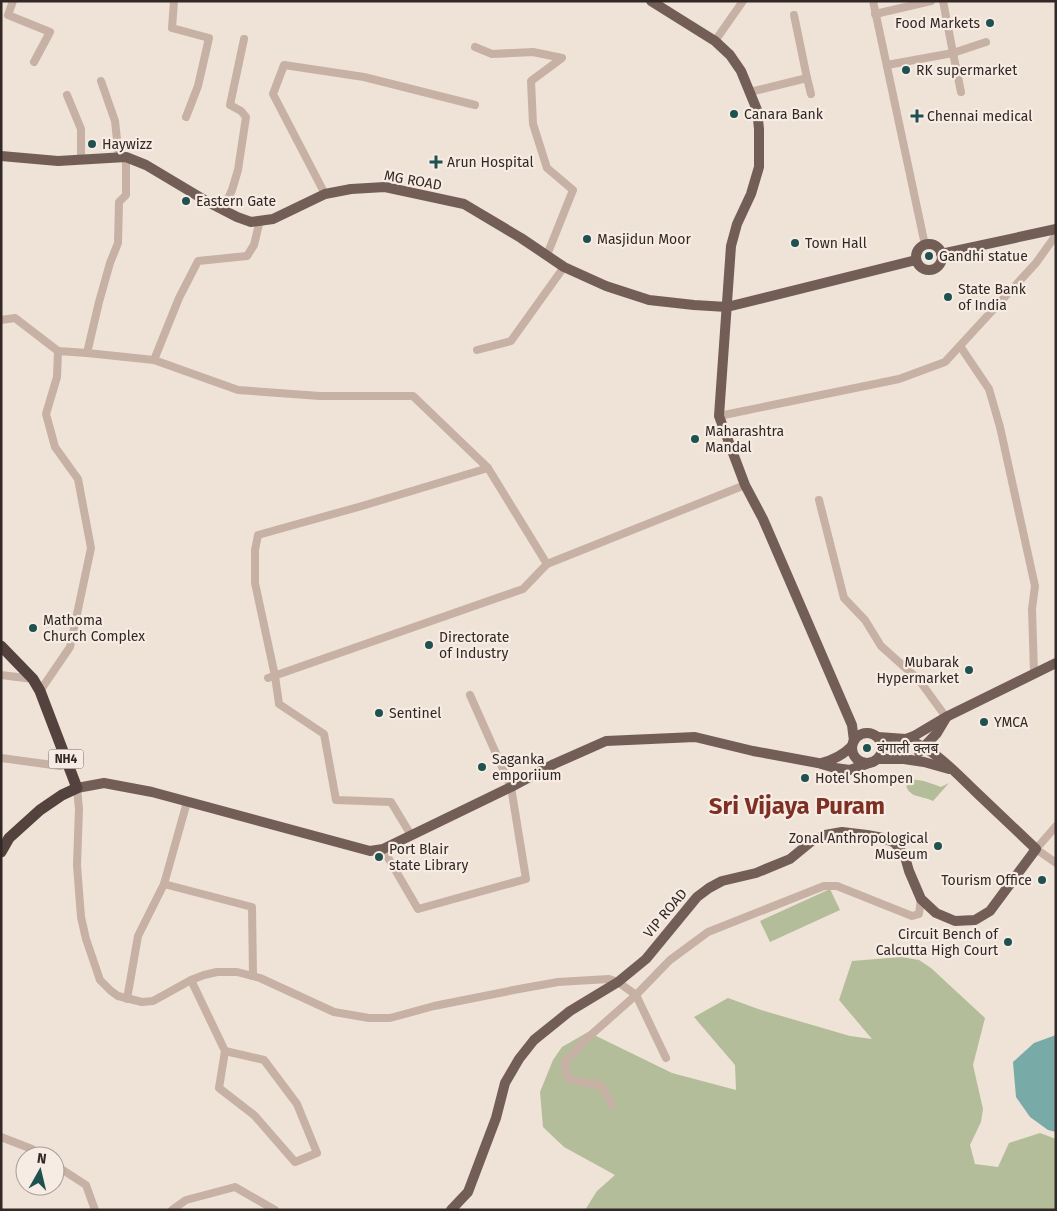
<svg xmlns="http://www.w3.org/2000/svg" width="1057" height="1211" viewBox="0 0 1057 1211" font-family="'Fira Sans','Noto Sans Devanagari',sans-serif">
<rect width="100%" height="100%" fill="#efe2d7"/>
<g fill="#b4bd99">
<path d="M911,780C922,779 931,784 941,787L949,783L933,801C927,798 919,797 914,795C907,791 903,785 911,780Z"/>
<polygon points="830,889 840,910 770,942 760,921"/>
<polygon points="901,957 919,960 931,968 985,1018 973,1065 983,1109 981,1122 970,1145 975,1164 998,1167 1009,1143 1040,1133 1056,1139 1056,1210 585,1210 597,1191 615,1175 564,1147 543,1127 540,1092 553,1060 562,1047 588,1032 672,1073 736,1090 735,1065 694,1017 728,998 761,1010 850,1036 872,1039 839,1000 852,961"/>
</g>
<polygon fill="#78aaa8" points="1056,1035 1056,1132 1048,1130 1030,1117 1016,1097 1013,1062 1034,1043"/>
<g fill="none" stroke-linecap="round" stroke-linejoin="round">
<g stroke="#c6b1a4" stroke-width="8">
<polyline points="13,1 8,15 50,32 34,62"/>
<polyline points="174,1 172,28 209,38 198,86 186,117"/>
<polyline points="873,1 925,245"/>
<polyline points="875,14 931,1"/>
<polyline points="715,41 743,1"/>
<polyline points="475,47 492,54 533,52 562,58 531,81 533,124 547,168 573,190 547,255"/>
<polyline points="887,65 953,53 943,1"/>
<polyline points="807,78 811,94"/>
<polyline points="101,81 115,121 119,158"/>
<polyline points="750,92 807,78 794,15"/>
<polyline points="961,92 953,53 986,42"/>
<polyline points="67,95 81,129 81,159"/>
<polyline points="325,194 273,94 284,65 364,77 475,105"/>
<polyline points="223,209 232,190 238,170 246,117 241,111 230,105 244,39"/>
<polyline points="1,320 15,318 58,351"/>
<polyline points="960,346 989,389 1000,427 1035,586 1032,609 1034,673"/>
<polyline points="477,350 511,341 564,267"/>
<polyline points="87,353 99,302 110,263 118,243 119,202 126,195 126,157"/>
<polyline points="154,360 179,298 198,261 247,256 254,245 260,220"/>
<polyline points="719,416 899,379 945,362 1036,263 1056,235"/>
<polyline points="819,500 844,598 865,620 881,646 919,680 946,717"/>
<polyline points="1,675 33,679"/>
<polyline points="268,678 523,589 547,564 745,485"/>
<polyline points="40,691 70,647 91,548 78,479 55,447 46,414 57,377 58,351 87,353 154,360 238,390 320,396 413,396 488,468 547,564"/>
<polyline points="1,758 60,766 68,764"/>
<polyline points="77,788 79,809 77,865 81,917 86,939 100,980 111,991 118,996 142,1002 153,1001 191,980 204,975 217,972 237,972 260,978 334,1012 369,1018 390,1018 434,1006 519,989 558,982 609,979 618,982 636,995 666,1058"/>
<polyline points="1056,826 1036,849 1056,863"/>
<polyline points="411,835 391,802 336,800 324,734 279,704 275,676 255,583 255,550 258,535 362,506 488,468"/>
<polyline points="383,849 418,909 526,879 511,787 470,695"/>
<polyline points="164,884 252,907 253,976"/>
<polyline points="191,980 225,1051 219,1088 254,1115 295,1162 317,1153 297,1104 264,1060 225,1051"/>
<polyline points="127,999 138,936 164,884 187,802"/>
<polyline points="612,1105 602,1086 583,1082 567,1078 565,1062 584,1041 636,995 670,960 708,932 824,886 837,886 912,916 919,914 921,899"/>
<polyline points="1,1137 32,1149 42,1156"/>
<polyline points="55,1165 86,1185 95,1210"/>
<polyline points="172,1210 186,1200 235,1187 275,1210"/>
</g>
<g stroke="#735e57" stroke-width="10">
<polyline points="651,1 715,41 730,55 741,71 757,110 759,129 759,167 751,194 737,224 731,246 719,416 745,485 763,519 852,725 854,741"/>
<polyline points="1,156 58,161 126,157 146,165 208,202 237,217 251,222 273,219 325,194 351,189 385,187 413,193 464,204 521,238 564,267 606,286 649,300 694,305 727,307 916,260"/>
<circle cx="929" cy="257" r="13"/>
<polyline points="941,254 1056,229"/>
<circle cx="867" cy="748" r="15"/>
<polyline points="878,737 906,739 914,736 946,717 1056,663"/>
<polyline points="919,752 937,733 946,718"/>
<polyline points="878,759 904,759 924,762 949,769"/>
<path d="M821,763C834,760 843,755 852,746"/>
<polyline points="77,788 104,783 152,792 370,851 383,849 511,787 554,764 606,741 695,737 753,751 818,763 835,768 850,770 869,763"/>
<path d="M451,1210L468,1192L496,1118L505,1083L519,1059L534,1040L570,1011L618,982L646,959L697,897L709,888L722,881L756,873L790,859L812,841L825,835L842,832L867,835L883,838L895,843L905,857L909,871L921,899L936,913L955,921L975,920L990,911L1036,849C1016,830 996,811 977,793C956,773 934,748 906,739L899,743L896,749L899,755L904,759"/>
</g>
<polyline stroke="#53423d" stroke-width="11" points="1,646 33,679 40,691 77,788 62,795 40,810 9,838 1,852"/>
</g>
<g fill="#1e5150" stroke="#f7ece3" stroke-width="2">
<circle cx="990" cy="23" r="5"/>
<circle cx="906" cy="70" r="5"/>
<circle cx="734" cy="114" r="5"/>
<path d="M914.5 108.5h5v5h5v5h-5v5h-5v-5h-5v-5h5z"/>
<circle cx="92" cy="144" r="5"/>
<path d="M433.5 154.5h5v5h5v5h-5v5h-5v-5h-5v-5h5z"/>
<circle cx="186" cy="201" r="5"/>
<circle cx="587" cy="239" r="5"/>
<circle cx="795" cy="243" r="5"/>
<circle cx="929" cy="256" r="5"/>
<circle cx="948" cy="297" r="5"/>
<circle cx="695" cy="439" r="5"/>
<circle cx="33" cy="628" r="5"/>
<circle cx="429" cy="645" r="5"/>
<circle cx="969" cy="670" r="5"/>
<circle cx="379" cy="713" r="5"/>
<circle cx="984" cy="722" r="5"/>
<circle cx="867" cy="748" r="5"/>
<circle cx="482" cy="767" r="5"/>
<circle cx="805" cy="778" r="5"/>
<circle cx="938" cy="846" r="5"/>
<circle cx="379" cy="857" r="5"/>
<circle cx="1042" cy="880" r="5"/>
<circle cx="1008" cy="942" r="5"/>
</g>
<g text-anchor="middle" stroke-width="4.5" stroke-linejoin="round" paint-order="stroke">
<rect fill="#f7ece3" stroke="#6d635e" stroke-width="1" x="48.5" y="749.5" width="35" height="19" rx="4"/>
<g font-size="12" font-weight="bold" fill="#322825">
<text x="66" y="763">NH4</text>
</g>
<g font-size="14" fill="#322825" stroke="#f7ece3" text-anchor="start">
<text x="980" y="28" text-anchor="end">Food Markets</text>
<text x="916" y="75">RK supermarket</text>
<text x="744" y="119">Canara Bank</text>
<text x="927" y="121">Chennai medical</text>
<text x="102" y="149">Haywizz</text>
<text x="447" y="167">Arun Hospital</text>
<text x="196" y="206">Eastern Gate</text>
<text x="597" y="244">Masjidun Moor</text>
<text x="805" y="248">Town Hall</text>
<text x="939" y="261">Gandhi statue</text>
<text x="958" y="294">State Bank<tspan x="958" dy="16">of India</tspan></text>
<text x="705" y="436">Maharashtra<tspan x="705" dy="16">Mandal</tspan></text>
<text x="43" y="625">Mathoma<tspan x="43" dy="16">Church Complex</tspan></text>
<text x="439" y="642">Directorate<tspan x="439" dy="16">of Industry</tspan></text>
<text x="959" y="667" text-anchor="end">Mubarak<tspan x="959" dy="16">Hypermarket</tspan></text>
<text x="389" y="718">Sentinel</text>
<text x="994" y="727">YMCA</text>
<text x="877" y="753">बंगाली क्लब</text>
<text x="492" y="764">Saganka<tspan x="492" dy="16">emporiium</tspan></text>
<text x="815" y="783">Hotel Shompen</text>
<text x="928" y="843" text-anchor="end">Zonal Anthropological<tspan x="928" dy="16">Museum</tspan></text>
<text x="389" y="854">Port Blair<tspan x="389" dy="16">state Library</tspan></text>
<text x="1032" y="885" text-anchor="end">Tourism Office</text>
<text x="998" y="939" text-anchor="end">Circuit Bench of<tspan x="998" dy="16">Calcutta High Court</tspan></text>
</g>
<g font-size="14" fill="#322825" stroke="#f7ece3">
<text transform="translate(413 180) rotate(10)" y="5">MG ROAD</text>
<text transform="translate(665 913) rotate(-50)" y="5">VIP ROAD</text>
</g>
<g font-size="24" font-weight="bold" fill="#7d3023" stroke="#f7ece3">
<text x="797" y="814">Sri Vijaya Puram</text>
</g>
</g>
<rect width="1057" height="1211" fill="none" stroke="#322825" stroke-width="5"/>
<g transform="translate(40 1171) rotate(8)"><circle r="24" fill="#f7ece3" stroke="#a89e97"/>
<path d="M0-4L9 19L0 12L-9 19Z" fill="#1e5150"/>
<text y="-8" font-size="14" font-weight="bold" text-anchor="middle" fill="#322825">N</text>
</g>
</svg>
